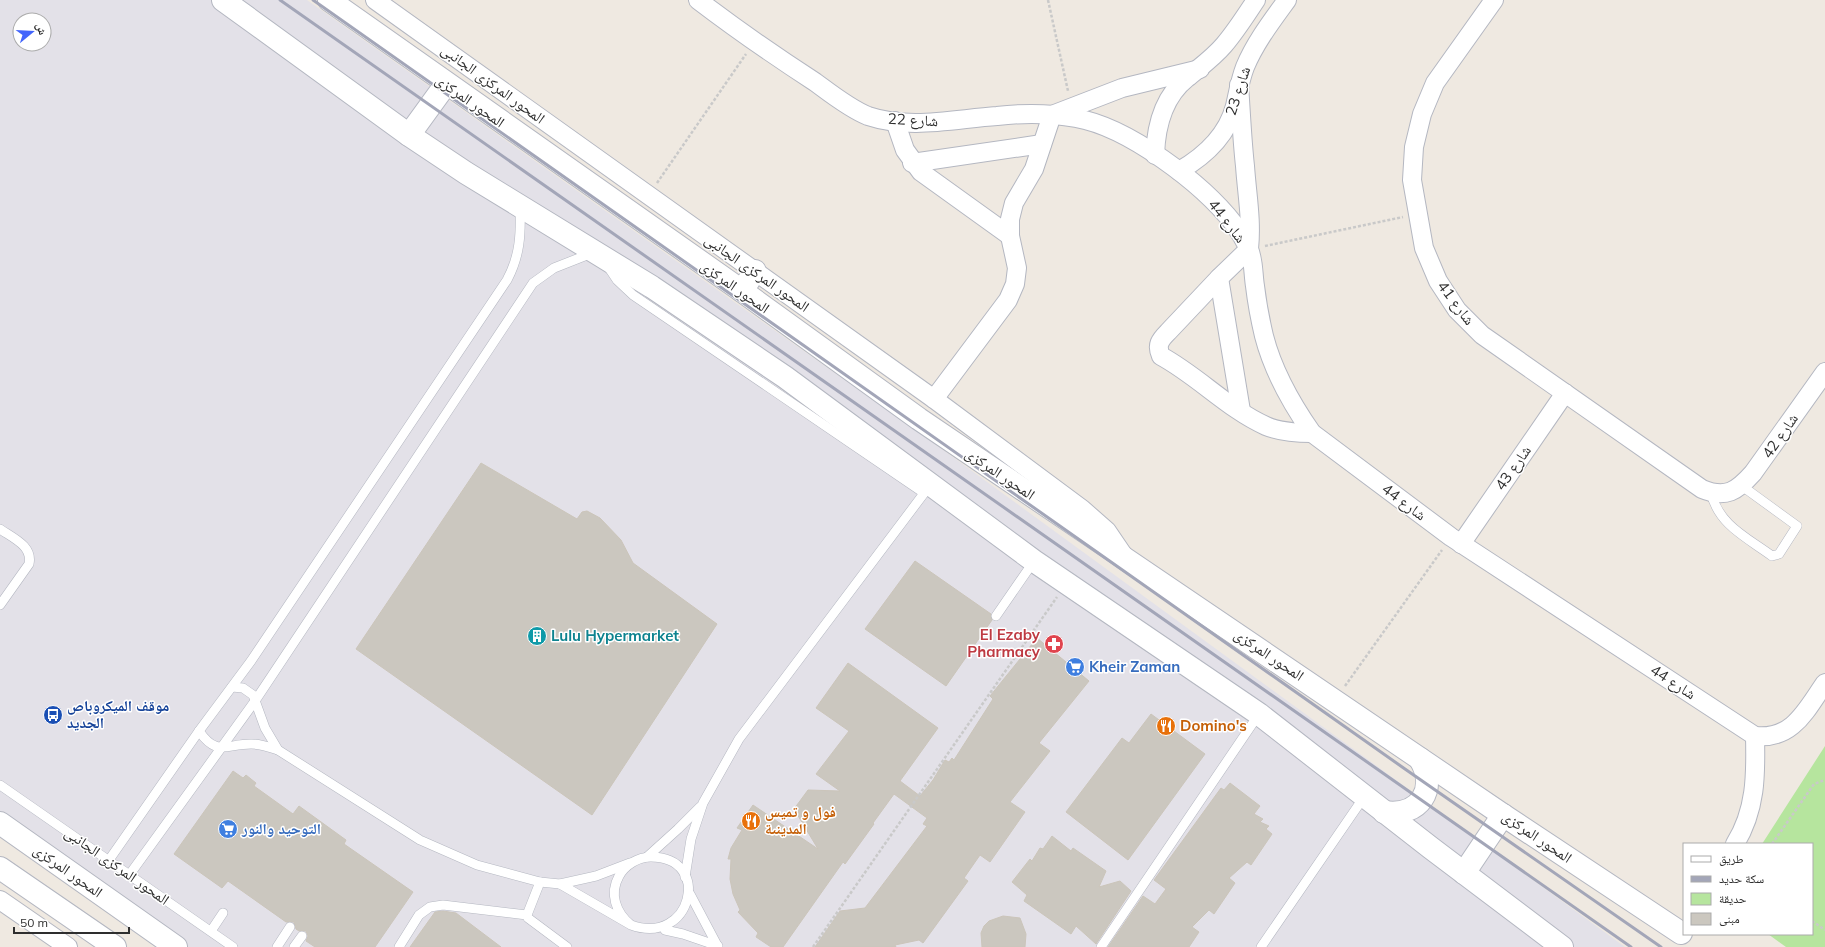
<svg xmlns="http://www.w3.org/2000/svg" width="1825" height="947" viewBox="0 0 1825 947" font-family="Mulish,'Noto Naskh Arabic',sans-serif">
<rect width="100%" height="100%" fill="#efe9e1"/>
<path fill="#e3e1e8" fill-rule="evenodd" d="M0,0H307L924,436L1625,947H162L0,830ZM20,20H44V44H20Z"/>
<polygon fill="#b6e59e" points="1825,746 1825,947 1786,947 1768,934 1812,934 1812,844 1762,844"/>
<g fill="#cbc7bf" stroke="#cbc5ba">
<polygon points="481,463 577,519 582,512 587,511 600,518 621,540 633,563 717,624 592,815 356,649"/>
<polygon points="915,561 991,614 992,620 946,686 865,629"/>
<polygon points="1037,638 1089,681 1039,743 1050,751 1010,802 1025,812 990,862 980,855 964,878 968,881 923,943 919,940 895,945 896,947 815,947 840,911 865,908 927,826 923,824 927,818 894,794 873,823 874,824 845,864 843,862 783,947 771,947 756,937 758,933 738,912 740,910 733,894 730,879 731,859 728,859 731,848 742,830 737,828 753,805 818,849 794,809 808,790 840,791 816,774 849,731 816,708 848,663 938,728 900,781 920,796 933,780 945,760 949,762 952,758 954,760 993,699 990,696"/>
<polygon points="1151,714 1205,754 1128,860 1066,812 1122,738 1129,743"/>
<polygon points="233,771 243,778 246,775 256,783 254,786 293,814 299,806 346,840 344,844 413,892 375,947 315,947 306,941 308,936 306,931 299,931 296,929 294,922 286,922 228,881 222,888 174,854"/>
<polygon points="1230,783 1260,806 1254,814 1263,819 1260,822 1269,826 1266,829 1272,834 1251,865 1247,862 1229,878 1235,883 1214,914 1209,910 1192,927 1199,932 1189,947 1108,947 1143,896 1155,904 1166,889 1154,880 1221,788 1224,790"/>
<polygon points="1052,836 1071,851 1073,848 1106,871 1099,887 1120,881 1131,891 1096,944 1076,926 1071,934 1024,901 1027,895 1012,882 1030,859 1032,861 1040,848 1043,849"/>
<polygon points="443,911 456,913 501,947 410,947 435,912"/>
<polygon points="1003,916 1020,918 1026,934 1025,947 982,947 981,933 984,926 989,921"/>
</g>
<g fill="none" stroke-linecap="round" stroke-linejoin="round">
<defs>
<g id="service">
<polyline points="609,268 617,280 633,295 924,493"/>
<path d="M1711,493C1719,525 1746,537 1772,556L1779,554L1797,526L1742,486"/>
<path d="M0,529C13,538 33,546 29,564L0,605"/>
<polyline points="996,616 1034,561"/>
<polyline points="232,687 243,688 253,695 265,728 278,750"/>
<path d="M199,731C217,757 226,744 251,744C261,744 269,747 278,750L420,840L477,865L540,882L560,884L596,876L630,863"/>
<polyline points="0,785 233,947"/>
<polyline points="647,857 678,829 700,807"/>
<path d="M109,860L199,731L251,661L507,280C520,256 521,234 520,208"/>
<polyline points="130,874 255,701 533,283 554,268 592,253"/>
<polyline points="685,877 691,839 703,803 739,739 931,484"/>
<polyline points="540,882 527,915 528,918 567,947"/>
<path d="M560,884L631,925C692,947 713,857 651,857C638,857 625,865 619,876C609,894 616,913 631,925"/>
<polyline points="690,894 717,945"/>
<polyline points="665,930 683,934 718,946"/>
<polyline points="211,931 223,913"/>
<polyline points="277,947 290,927"/>
<polyline points="294,947 302,936"/>
<polyline points="399,947 419,915 430,907 443,905 527,915"/>
<polyline points="1101,947 1259,714"/>
<polyline points="1261,947 1364,797"/>
</g>
<g id="minor">
<polyline points="375,0 934,399 1082,509 1107,531 1124,556"/>
<path d="M698,0C736,29 775,56 815,82C830,93 850,109 868,116C910,130 954,119 997,116C1023,113 1050,113 1076,118C1128,127 1202,183 1234,224C1239,231 1245,241 1249,249C1254,261 1253,274 1255,286C1257,303 1260,319 1264,336C1273,371 1291,403 1312,433L1451,537L1755,736C1793,740 1806,710 1825,683"/>
<path d="M1494,0L1435,83L1422,114L1414,147L1412,180L1424,248L1438,281L1457,310L1482,335L1702,489C1726,499 1737,491 1753,473L1825,372"/>
<path d="M1239,85C1241,112 1242,139 1245,166C1247,195 1252,220 1249,249L1219,278L1168,332C1160,340 1156,345 1161,356C1198,376 1228,409 1266,426C1280,432 1297,433 1312,433"/>
<polyline points="895,121 905,150 921,172 1010,236"/>
<path d="M1155,155C1156,126 1163,97 1187,78C1200,67 1213,58 1224,45C1236,31 1246,15 1256,0"/>
<polyline points="912,163 1042,144"/>
<path d="M1179,171C1205,156 1227,136 1235,106C1238,93 1240,80 1245,67C1255,43 1271,22 1287,0"/>
<polyline points="1219,278 1241,411"/>
<polyline points="934,399 1008,300 1015,284 1017,268 1010,236 1010,219 1014,203 1034,169 1052,115 1122,88 1200,69"/>
<polyline points="1461,544 1565,393"/>
<path d="M1735,844C1756,810 1756,775 1755,736"/>
<polyline points="0,900 68,947"/>
</g>
<g id="secondary">
<polyline points="223,0 409,135 466,173 652,287 785,377 1034,561 1259,714 1431,848 1562,947"/>
<polyline points="329,0 742,291 919,419 1503,815 1681,933"/>
<polyline points="409,135 446,84"/>
<polyline points="742,291 755,271"/>
<path d="M1384,812C1420,817 1438,789 1420,759"/>
<polyline points="0,823 176,947"/>
<polyline points="0,868 115,947"/>
<polyline points="1464,873 1503,815"/>
</g>
</defs>
<use href="#service" stroke="#b4b7c1" stroke-width="10"/>
<use href="#minor" stroke="#b4b7c1" stroke-width="20"/>
<use href="#secondary" stroke="#b4b7c1" stroke-width="24"/>
<g stroke="#c9c9c9" stroke-width="2.5" stroke-dasharray="3 2" stroke-linecap="butt">
<polyline points="1048,0 1068,91"/>
<polyline points="657,183 746,54"/>
<polyline points="1265,246 1403,217"/>
<polyline points="1345,686 1442,550"/>
<polyline points="1772,844 1814,784 1825,780"/>
<polyline points="1812,921 1825,930"/>
<polyline points="813,947 1057,597"/>
</g>
<use href="#service" stroke="#fff" stroke-width="9"/>
<use href="#minor" stroke="#fff" stroke-width="18"/>
<use href="#secondary" stroke="#fff" stroke-width="22"/>
<g stroke="#a3a6b8" stroke-width="3">
<polyline points="280,0 1631,947"/>
<polyline points="313,0 1405,769 1661,947"/>
</g>
</g>
<defs>
<symbol id="building-disc" viewBox="-11 -11 22 22"><circle r="9.5" fill="#0f9aa8" stroke="#fff"/><path d="M-4-6H4V6H1V3H-1V6H-4ZM-2.5-4.3h1.7v1.8h-1.7ZM.8-4.3h1.7v1.8H.8ZM-2.5-1h1.7V.8h-1.7ZM.8-1h1.7V.8H.8Z" fill="#fff"/></symbol>
<symbol id="pharmacy-disc" viewBox="-11 -11 22 22"><circle r="9.5" fill="#e0444e" stroke="#fff"/><path d="M-2-6h4v4h4v4h-4v4h-4v-4h-4v-4h4Z" fill="#fff"/></symbol>
<symbol id="supermarket-disc" viewBox="-11 -11 22 22"><circle r="9.5" fill="#3f7fe0" stroke="#fff"/><path d="M-6-5.5h2.5l.6 2H6L4.5 2H-2.5L-4.4-4H-6ZM-1.5 3.2a1.3 1.3 0 1 0 .1 0ZM3 3.2a1.3 1.3 0 1 0 .1 0Z" fill="#fff"/></symbol>
<symbol id="bus-disc" viewBox="-11 -11 22 22"><circle r="9.5" fill="#1a4fb4" stroke="#fff"/><path d="M-5-6H5V4H4V6H2V4H-2V6H-4V4H-5ZM-3.5-4V0h7V-4ZM-3.5 1.2v1.5H-2V1.2ZM2 1.2v1.5H3.5V1.2Z" fill="#fff"/></symbol>
<symbol id="restaurant-disc" viewBox="-11 -11 22 22"><circle r="9.5" fill="#e8710a" stroke="#fff"/><path d="M-5-6h1v4h1v-4h1v4h1v-4h1v5L-1.5 .5V6h-2V.5L-5-1ZM5-6V6H3V1.5H1.5Q1.5-4 5-6Z" fill="#fff"/></symbol>
</defs>
<g fill-rule="evenodd">
<use href="#building-disc" x="526" y="625" width="22" height="22"/>
<use href="#pharmacy-disc" x="1043" y="633" width="22" height="22"/>
<use href="#supermarket-disc" x="1064" y="656" width="22" height="22"/>
<use href="#bus-disc" x="42" y="704" width="22" height="22"/>
<use href="#restaurant-disc" x="1155" y="715" width="22" height="22"/>
<use href="#restaurant-disc" x="740" y="810" width="22" height="22"/>
<use href="#supermarket-disc" x="217" y="818" width="22" height="22"/>
</g>
<g text-anchor="middle" stroke-width="3" stroke-linejoin="round" paint-order="stroke">
<g font-size="15" fill="#2e2e2e" stroke="#fff">
<text transform="translate(493 84) rotate(36)" y="5">المحور المركزى الجانبى</text>
<text transform="translate(1238 91) rotate(-72)" y="5">شارع 23</text>
<text transform="translate(470 101) rotate(35)" y="5">المحور المركزى</text>
<text transform="translate(913 120) rotate(3)" y="5">شارع 22</text>
<text transform="translate(1227 221) rotate(52)" y="5">شارع 44</text>
<text transform="translate(757 273) rotate(35)" y="5">المحور المركزى الجانبى</text>
<text transform="translate(735 287) rotate(35)" y="5">المحور المركزى</text>
<text transform="translate(1456 303) rotate(53)" y="5">شارع 41</text>
<text transform="translate(1780 436) rotate(-55)" y="5">شارع 42</text>
<text transform="translate(1513 468) rotate(-55)" y="5">شارع 43</text>
<text transform="translate(1000 474) rotate(34)" y="5">المحور المركزى</text>
<text transform="translate(1404 502) rotate(37)" y="5">شارع 44</text>
<text transform="translate(1269 655) rotate(34)" y="5">المحور المركزى</text>
<text transform="translate(1673 682) rotate(33)" y="5">شارع 44</text>
<text transform="translate(1537 837) rotate(34)" y="5">المحور المركزى</text>
<text transform="translate(117 866) rotate(35)" y="5">المحور المركزى الجانبى</text>
<text transform="translate(68 871) rotate(35)" y="5">المحور المركزى</text>
</g>
<g font-size="15" font-weight="bold" fill="#be3a42" stroke="#fff" text-anchor="end">
<text x="1040" y="640">El Ezaby<tspan x="1040" dy="17">Pharmacy</tspan></text>
</g>
<g font-size="15" font-weight="bold" fill="#0d838f" stroke="#fff" text-anchor="start">
<text x="551" y="641">Lulu Hypermarket</text>
</g>
<g font-size="15" font-weight="bold" fill="#366cbe" stroke="#fff" text-anchor="start">
<text x="1089" y="672">Kheir Zaman</text>
<text x="242" y="834">التوحيد والنور</text>
</g>
<g font-size="15" font-weight="bold" fill="#164399" stroke="#fff" text-anchor="start">
<text x="67" y="711">موقف الميكروباص<tspan x="67" dy="17">الجديد</tspan></text>
</g>
<g font-size="15" font-weight="bold" fill="#c56008" stroke="#fff" text-anchor="start">
<text x="1180" y="731">Domino's</text>
<text x="765" y="817">فول و تميس<tspan x="765" dy="17">المدينىة</tspan></text>
</g>
</g>
<rect x="1683" y="843" width="130" height="92" fill="#ffffff" stroke="#ababab"/>
<rect x="1691" y="856" width="20" height="6" fill="#ffffff" stroke="#ababab"/>
<text x="1719" y="863" font-size="12" fill="#2e2e2e">طريق</text>
<rect x="1691" y="876" width="20" height="6" fill="#a3a6b8" stroke="#ababab"/>
<text x="1719" y="883" font-size="12" fill="#2e2e2e">سكة حديد</text>
<rect x="1691" y="893" width="20" height="12" fill="#b6e59e" stroke="#ababab"/>
<text x="1719" y="903" font-size="12" fill="#2e2e2e">حديقة</text>
<rect x="1691" y="913" width="20" height="12" fill="#cbc7bf" stroke="#ababab"/>
<text x="1719" y="923" font-size="12" fill="#2e2e2e">مبنى</text>
<g transform="translate(32 32) rotate(72)"><circle r="19" fill="#ffffff" stroke="#ababab"/>
<path d="M0-3L7 15L0 10L-7 15Z" fill="#4264fb"/>
<text y="-6" font-size="11" font-weight="bold" text-anchor="middle" fill="#2e2e2e">ش</text>
</g>
<path d="M14 927v6h115v-6" fill="none" stroke="#2e2e2e" stroke-width="2"/>
<text x="20" y="927" font-size="12" fill="#2e2e2e" stroke="#ffffff" stroke-width="3" paint-order="stroke">50 m</text>
</svg>
